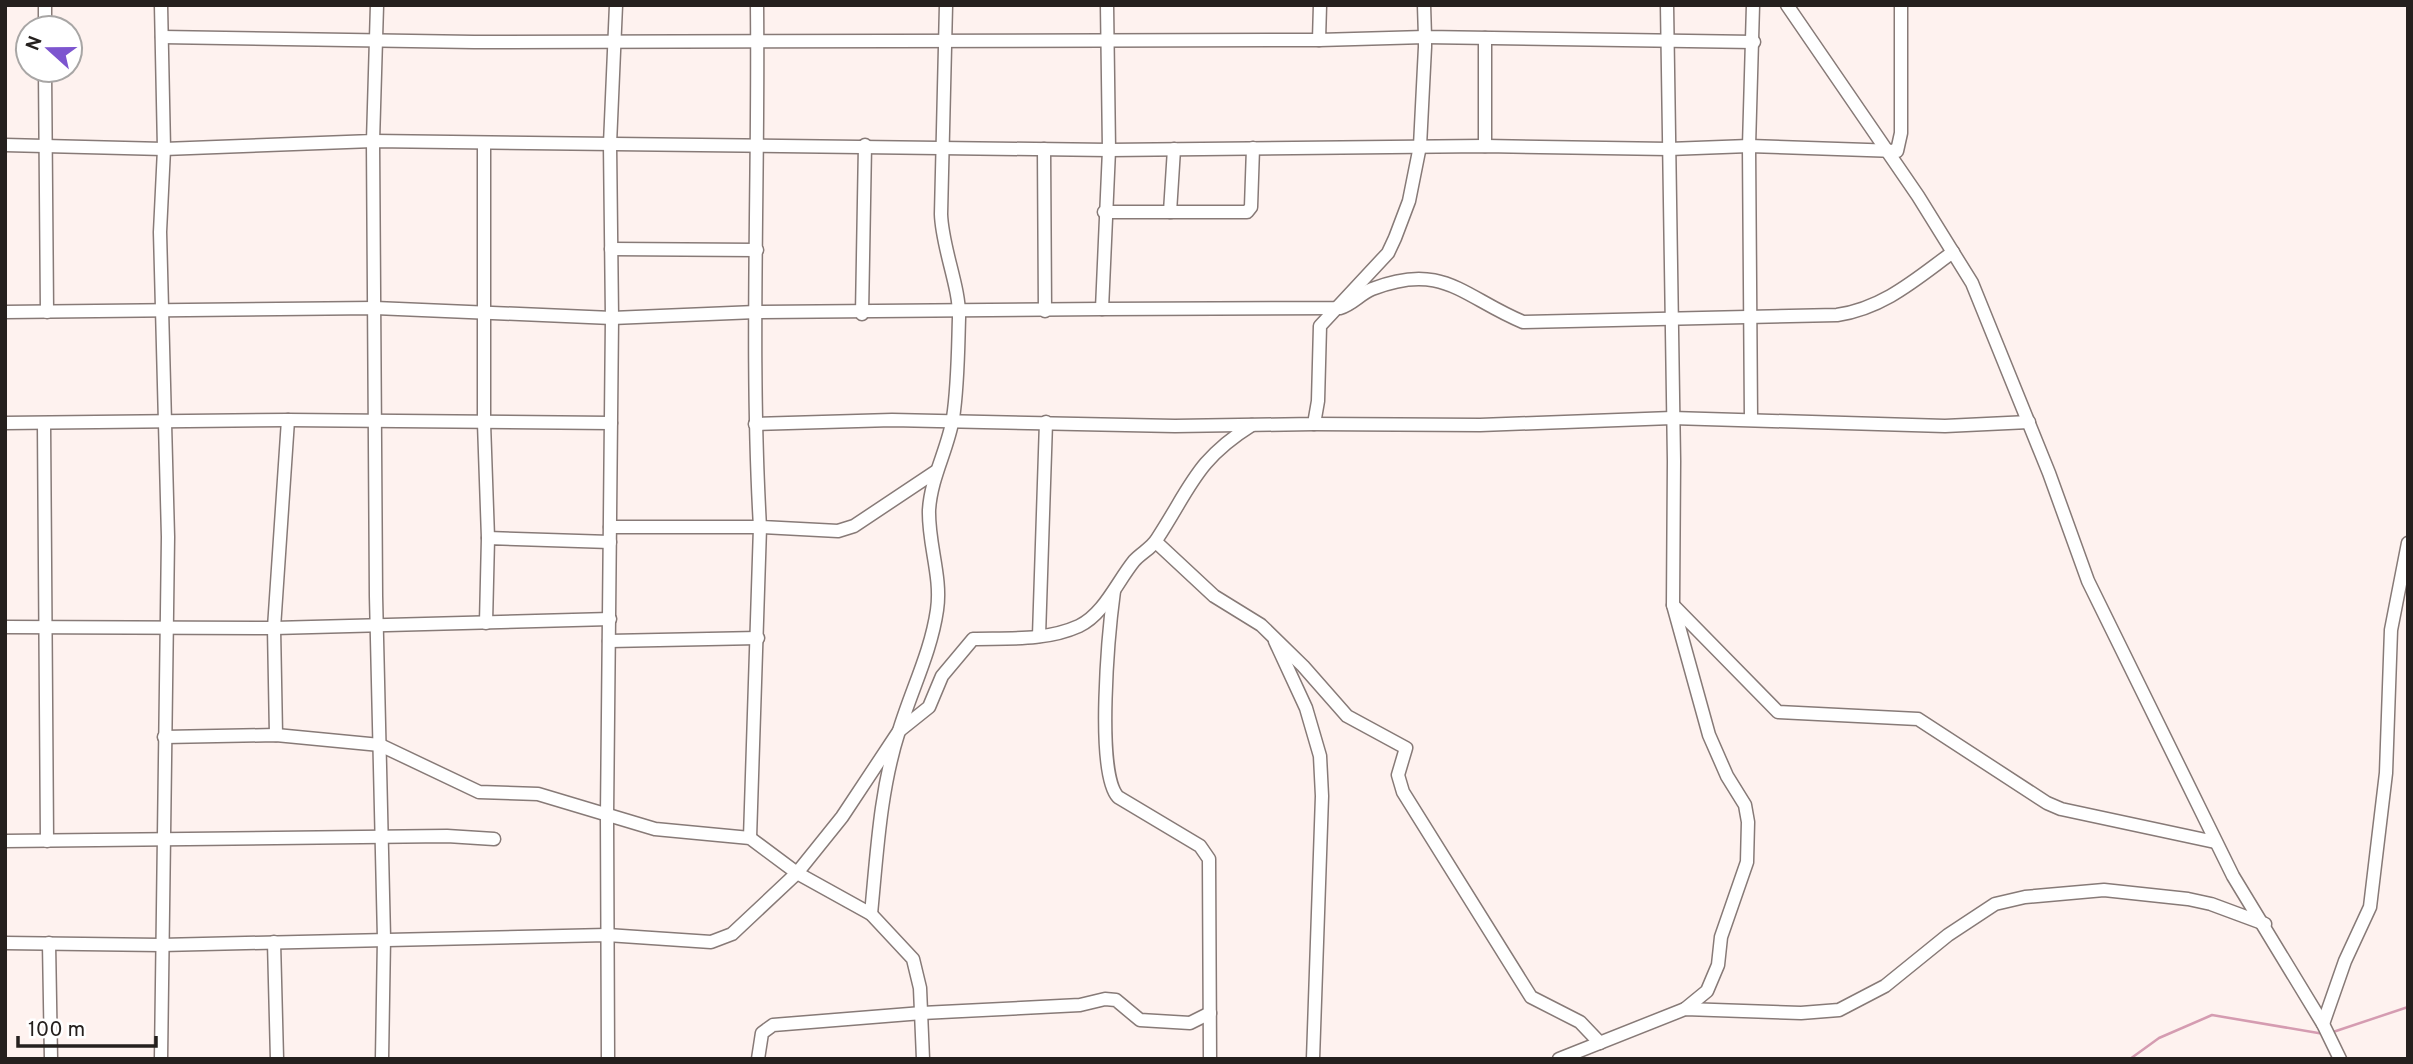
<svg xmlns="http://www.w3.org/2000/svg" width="2413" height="1064" viewBox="0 0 2413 1064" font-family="Overpass,sans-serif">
<rect width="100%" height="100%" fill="#fef2ef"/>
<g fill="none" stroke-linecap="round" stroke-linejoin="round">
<g stroke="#d59cb1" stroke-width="2.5">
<polyline points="2333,1032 2408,1007"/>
<polyline points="2130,1059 2159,1038 2212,1015 2324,1034"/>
</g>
<defs>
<g id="minor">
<polyline points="45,5 45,28"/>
<polyline points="161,5 164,149 160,232 168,537 161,1059"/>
<path d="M757,5C759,179 750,354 760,527L838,531L854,526L935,472"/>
<path d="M1107,5L1109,150L1102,309L1340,308C1353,304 1360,294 1372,289C1443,261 1463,297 1523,322L1837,315C1884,308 1916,279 1953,252"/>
<polyline points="1424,5 1425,37 1754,42"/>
<polyline points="1667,5 1674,461 1673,605 1709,735 1727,776 1745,805 1748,822 1747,862 1721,937 1718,965 1707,991 1685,1009"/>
<polyline points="1787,5 1918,196 1972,283 2049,473 2088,581 2233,876 2323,1024 2340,1059"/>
<polyline points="162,37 474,42 1319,40"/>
<polyline points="1485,38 1485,146"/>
<polyline points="45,70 47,312"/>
<polyline points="484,143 484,423 488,538"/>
<polyline points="5,145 164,149 373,141 377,5"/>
<polyline points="1044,149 1045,311"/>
<polyline points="1104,212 1247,212 1251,207 1253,148"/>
<polyline points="1170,212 1174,149"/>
<polyline points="611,249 757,250"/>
<polyline points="5,312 375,308 612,318 756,312 1102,309"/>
<polyline points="862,314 865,145"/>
<polyline points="1751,419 1749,146 1753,5"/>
<polyline points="5,423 288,420 611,423"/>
<polyline points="44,424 47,841"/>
<polyline points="755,424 892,420 1175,426 1314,424 1318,401 1320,326 1388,253 1395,238 1409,201 1420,146 1425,47 1425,37 1319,40 1320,5"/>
<polyline points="1314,424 1480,425 1672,418 1945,426 2029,422"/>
<polyline points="610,527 760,527 750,838"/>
<polyline points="1156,542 1214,596 1261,625 1303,666 1347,716 1406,748 1398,775 1403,792 1531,997 1580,1022 1600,1043"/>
<path d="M1114,591C1109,628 1095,772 1118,797L1200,846L1209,859L1210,1059"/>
<polyline points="1673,605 1778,712 1918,719 2047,803 2061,809 2215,842"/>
<polyline points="486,623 488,538 610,542"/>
<polyline points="5,627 274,628 610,619"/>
<polyline points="1039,636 1046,422"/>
<polyline points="609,641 758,638"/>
<polyline points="1275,641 1306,708 1320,756 1322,796 1313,1059"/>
<polyline points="276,735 274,628 288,420"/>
<polyline points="164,737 276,735 380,745 479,792 538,794 655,829 750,838 797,873 871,914 913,959 920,988 923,1059"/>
<polyline points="5,841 447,836 494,839"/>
<path d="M871,914C877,853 880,790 899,731C911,691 931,652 937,610C942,577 928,544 929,510C931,477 948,449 953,418C958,385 958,351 959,318C960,287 942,248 941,214L946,5"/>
<polyline points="274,942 277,1059"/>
<path d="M5,943L161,945L607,935L711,942L732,934L797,873L842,817L899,731L929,707L942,676L973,639C1008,638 1046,641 1079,626C1104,614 1117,582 1134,561C1141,553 1152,548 1157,539C1191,487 1196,460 1252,425"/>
<polyline points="49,943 51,1059"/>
<polyline points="2323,1024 2345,961 2370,907 2386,773 2391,630 2408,543"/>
<polyline points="382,1059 384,938 376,596 373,141 1109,150 1485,146 1669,149 1749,146 1897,151 1901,133 1901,5"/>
<polyline points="608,1059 607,816 612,318 610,144 616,5"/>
<polyline points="758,1059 762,1033 773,1025 922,1013 1080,1005 1105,999 1116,1000 1140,1020 1190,1023 1210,1013"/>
<polyline points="1559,1059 1685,1009 1801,1013 1839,1010 1885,986 1948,935 1995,904 2025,897 2104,890 2188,899 2211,904 2265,924"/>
</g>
</defs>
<use href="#minor" stroke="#877a77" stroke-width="15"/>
<use href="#minor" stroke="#fff" stroke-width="12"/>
</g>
<rect width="2413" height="1064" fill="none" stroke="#25201e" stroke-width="14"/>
<g transform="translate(49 49) rotate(291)"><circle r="33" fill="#ffffff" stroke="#a8a6a5" stroke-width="2"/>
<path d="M0-5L12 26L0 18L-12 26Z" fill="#7d55cf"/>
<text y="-10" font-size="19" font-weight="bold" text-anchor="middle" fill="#25201e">N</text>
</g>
<path d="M18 1036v10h138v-10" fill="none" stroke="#25201e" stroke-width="3.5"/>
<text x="28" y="1036" font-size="21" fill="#25201e" stroke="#ffffff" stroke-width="5" paint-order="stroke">100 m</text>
</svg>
